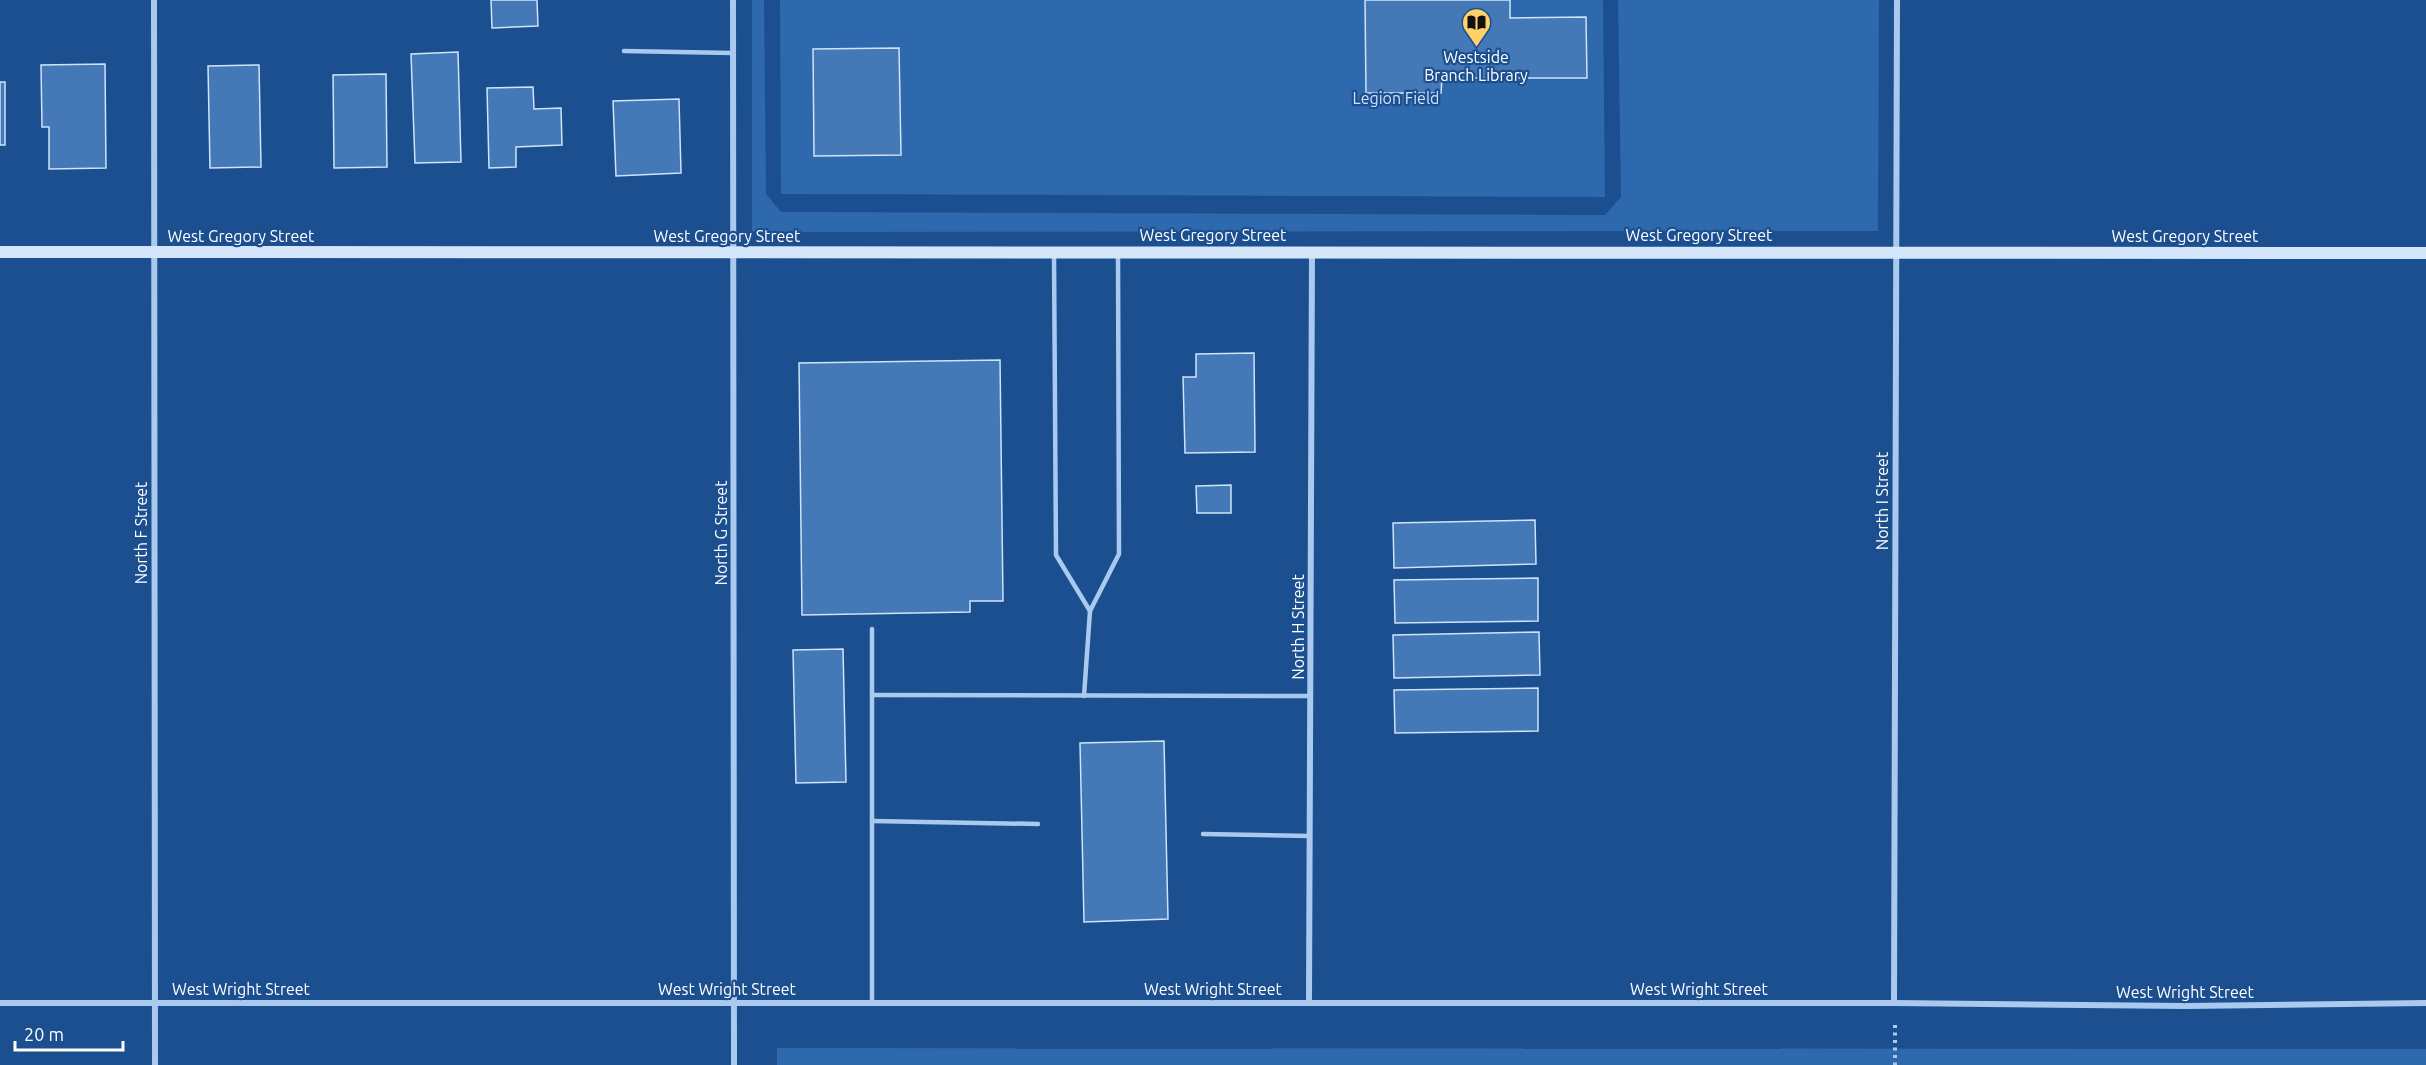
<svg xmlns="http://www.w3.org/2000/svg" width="2426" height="1065" viewBox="0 0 2426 1065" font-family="Ubuntu,sans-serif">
<rect width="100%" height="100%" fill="#1b4f8f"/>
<g fill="#2e69ad">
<polygon points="752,0 764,0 766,194 781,212 1605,215 1621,197 1618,0 1879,0 1878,231 752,232"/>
<polygon points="780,0 1603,0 1605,197 781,194"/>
<polygon points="777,1048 2426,1049 2426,1065 777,1065"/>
</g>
<g fill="#4478b7" stroke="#cfe3fa" stroke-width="1.5">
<polygon points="491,0 537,0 538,26 492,28"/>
<polygon points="1365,0 1510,0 1510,18 1586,17 1587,78 1442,78 1441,93 1366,93"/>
<polygon points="899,48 901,155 814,156 813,49"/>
<polygon points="458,52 461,162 415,163 411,54"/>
<polygon points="105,64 106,168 49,169 49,127 42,127 41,65"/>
<polygon points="259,65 261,167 210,168 208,66"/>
<polygon points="386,74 387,167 334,168 333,75"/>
<rect x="0" y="82" width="5" height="63"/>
<polygon points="533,87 534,109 561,108 562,145 516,147 516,167 489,168 487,88"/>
<polygon points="679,99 681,173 616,176 613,101"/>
<polygon points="1254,353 1255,452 1185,453 1183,377 1196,377 1196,354"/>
<polygon points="1000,360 1003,601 970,601 970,612 802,615 799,363"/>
<polygon points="1231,485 1231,513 1197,513 1196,486"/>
<polygon points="1535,520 1536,564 1394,568 1393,523"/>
<polygon points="1538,578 1538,621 1395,623 1394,580"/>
<polygon points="1539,632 1540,675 1394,678 1393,635"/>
<polygon points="843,649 846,782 796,783 793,650"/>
<polygon points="1538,688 1538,731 1395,733 1394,690"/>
<polygon points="1164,741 1168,919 1084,922 1080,743"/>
</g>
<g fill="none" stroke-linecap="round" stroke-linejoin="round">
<polyline stroke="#a9c9ee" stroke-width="4" stroke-dasharray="3 4.5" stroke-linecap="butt" points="1895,1025 1895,1065"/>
<g stroke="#a9c9ee" stroke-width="4.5">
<polyline points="624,51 733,53"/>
<polyline points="1054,254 1056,555 1090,611"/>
<polyline points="872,695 1311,696"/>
<polyline points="1084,696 1090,611 1119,554 1118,252"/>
<polyline points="872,821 1038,824"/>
<polyline points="1203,834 1310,836"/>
<polyline points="872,1003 872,629"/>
</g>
<g stroke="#a9c9ee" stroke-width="6">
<polyline points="154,0 155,1065"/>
<polyline points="733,0 734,1065"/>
<polyline points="1309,1002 1312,252"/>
<polyline points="0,1003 1894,1003 2186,1006 2426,1003"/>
<polyline points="1894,1003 1897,0"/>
</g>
<polyline stroke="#d6e6fa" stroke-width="12" points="0,252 2426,253"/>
</g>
<defs>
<symbol id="library-pin" viewBox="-11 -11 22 30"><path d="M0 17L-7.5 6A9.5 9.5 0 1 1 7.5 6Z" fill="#ffd166" stroke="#1b4f8f"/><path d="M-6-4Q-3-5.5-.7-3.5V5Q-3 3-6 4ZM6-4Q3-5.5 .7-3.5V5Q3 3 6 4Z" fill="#111"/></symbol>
</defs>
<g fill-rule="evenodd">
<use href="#library-pin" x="1460" y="6" width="33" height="45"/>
</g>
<g text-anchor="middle" stroke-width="4.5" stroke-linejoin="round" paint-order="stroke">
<g font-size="16" fill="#fff" stroke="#1b4f8f">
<text x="1476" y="63">Westside<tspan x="1476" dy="18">Branch Library</tspan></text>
</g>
<g font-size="16" fill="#cfe3fa" stroke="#1b4f8f">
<text x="1396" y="104">Legion Field</text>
</g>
<g font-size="16" fill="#fff" stroke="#1b4f8f">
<text x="1213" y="241">West Gregory Street</text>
<text x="1699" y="241">West Gregory Street</text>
<text x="241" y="242">West Gregory Street</text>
<text x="727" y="242">West Gregory Street</text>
<text x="2185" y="242">West Gregory Street</text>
<text transform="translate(1882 501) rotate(-90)" y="6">North I Street</text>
<text transform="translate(141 533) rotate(-90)" y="6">North F Street</text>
<text transform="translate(721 533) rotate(-90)" y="6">North G Street</text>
<text transform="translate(1298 627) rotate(-90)" y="6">North H Street</text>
<text x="241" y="995">West Wright Street</text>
<text x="727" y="995">West Wright Street</text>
<text x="1213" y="995">West Wright Street</text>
<text x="1699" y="995">West Wright Street</text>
<text x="2185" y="998">West Wright Street</text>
</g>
</g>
<path d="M15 1041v9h108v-9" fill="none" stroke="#ffffff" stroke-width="3"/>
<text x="24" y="1041" font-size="18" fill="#ffffff" stroke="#1b4f8f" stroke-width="4.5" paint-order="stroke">20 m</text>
</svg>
